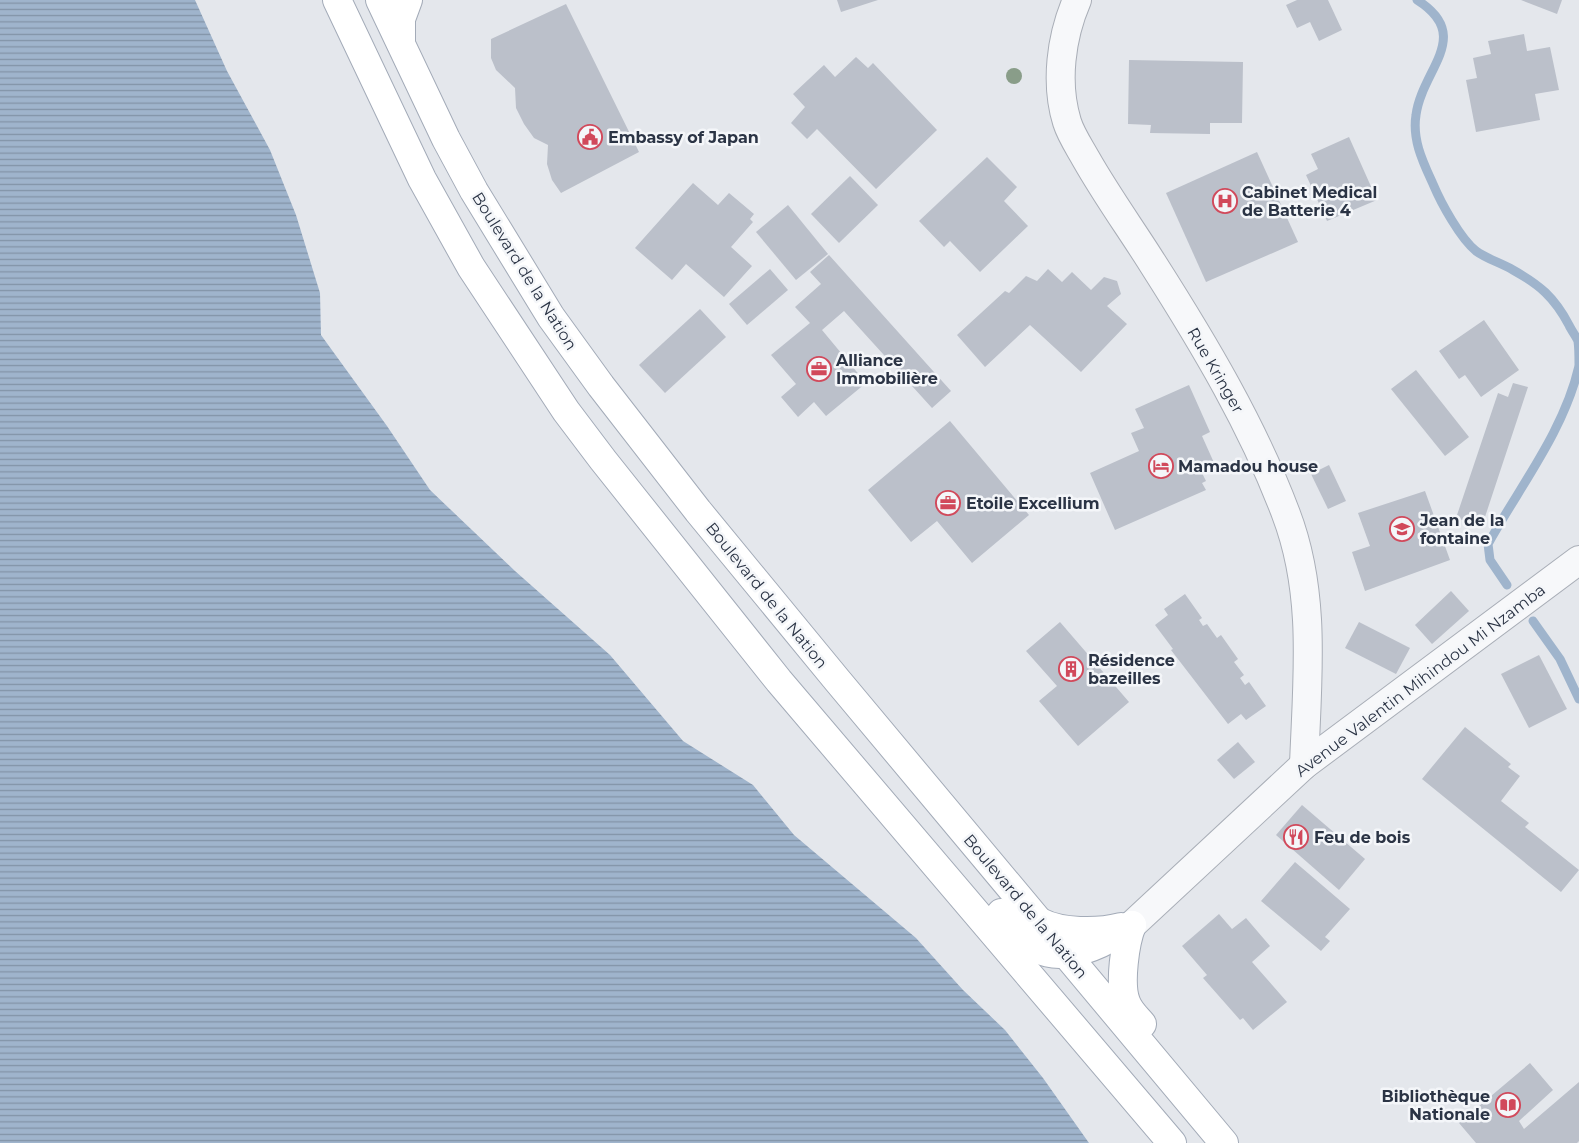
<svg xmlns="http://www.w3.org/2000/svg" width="1579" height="1143" viewBox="0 0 1579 1143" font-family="Montserrat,sans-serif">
<defs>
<pattern id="water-rules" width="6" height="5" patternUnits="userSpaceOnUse" patternTransform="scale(1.25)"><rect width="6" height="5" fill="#9fb4cc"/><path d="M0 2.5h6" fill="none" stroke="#8293a7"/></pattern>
</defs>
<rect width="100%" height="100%" fill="#e4e7ec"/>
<polygon fill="url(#water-rules)" points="0,0 195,0 227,71 270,150 296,215 320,293 321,335 387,426 430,490 515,571 610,655 683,741 753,785 794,835 916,938 963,990 1005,1030 1043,1078 1089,1143 0,1143"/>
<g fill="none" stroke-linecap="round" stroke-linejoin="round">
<g stroke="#9fb4cc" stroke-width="9">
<path d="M1417,0C1474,36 1422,69 1416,115C1412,140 1423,162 1433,184C1441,203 1460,238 1476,251C1487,259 1501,263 1513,270C1540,285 1554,297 1569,325C1571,330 1576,336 1578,341C1579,348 1579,357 1579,364"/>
<path d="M1507,585L1490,560L1488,544C1520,486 1564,431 1579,366"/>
<polyline points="1533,621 1560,659 1579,699"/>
</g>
</g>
<g fill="#bbc0ca">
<polygon points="837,0 878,0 841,12"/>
<polygon points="1297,0 1328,0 1342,30 1319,41 1310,22 1297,28 1286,5"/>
<polygon points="1521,0 1562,0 1557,14"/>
<polygon points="566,4 639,152 561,193 552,180 547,164 548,145 534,138 524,124 516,108 515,88 496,70 491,58 491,39"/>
<polygon points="1524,34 1527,51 1550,47 1559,90 1535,94 1540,120 1476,132 1466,80 1477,78 1473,58 1491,54 1488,41"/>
<polygon points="856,57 868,68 873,63 937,130 876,189 817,129 807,139 791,123 805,107 793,94 824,65 835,77"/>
<polygon points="1129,60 1243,62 1242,123 1210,123 1210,134 1150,133 1151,125 1128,124"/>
<polygon points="1349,137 1377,200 1327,221 1306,175 1318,169 1311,154"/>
<polygon points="1257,152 1298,242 1206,282 1166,193"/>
<polygon points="987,157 1017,187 1004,201 1028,226 980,272 950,241 944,247 919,221"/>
<polygon points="850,176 878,205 839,243 811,214"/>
<polygon points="693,183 718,205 729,193 754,214 750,219 753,222 731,247 752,266 724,297 686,264 672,280 635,248"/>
<polygon points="788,205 828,254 796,280 756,232"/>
<polygon points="829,255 951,391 932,408 844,311 822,330 866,383 826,416 814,402 798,417 781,397 796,384 771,355 810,323 795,307 821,284 810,272"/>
<polygon points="770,269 788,290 747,325 729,304"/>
<polygon points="1048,269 1062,282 1072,272 1091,290 1104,277 1117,281 1121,294 1107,306 1127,324 1081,372 1030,325 985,367 957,335 1005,291 1009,293 1026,276 1037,281"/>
<polygon points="700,309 726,337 665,393 639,365"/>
<polygon points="1484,320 1519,370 1481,397 1465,375 1459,379 1439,351"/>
<polygon points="1416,370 1469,437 1445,456 1391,389"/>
<polygon points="1513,383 1528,387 1482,526 1456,518 1498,393 1508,397"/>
<polygon points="1189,385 1210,432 1202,436 1215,465 1201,471 1206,481 1202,483 1206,490 1115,530 1090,473 1139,451 1131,433 1144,428 1135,409"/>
<polygon points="950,421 1029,515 972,563 937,521 911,542 868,490"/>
<polygon points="1329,465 1346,501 1328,509 1311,474"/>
<polygon points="1425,491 1450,560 1365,591 1352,552 1370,546 1358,513"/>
<polygon points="1451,591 1469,611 1432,644 1415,625"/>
<polygon points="1185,594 1202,618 1199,620 1203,626 1207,624 1217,638 1221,635 1238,659 1234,662 1244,675 1240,678 1245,685 1249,682 1266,706 1246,720 1241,714 1228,724 1171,650 1173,649 1155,625 1168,615 1164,609"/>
<polygon points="1060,622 1129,702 1078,746 1039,701 1057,686 1026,651"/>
<polygon points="1359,622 1410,648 1396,674 1345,648"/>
<polygon points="1539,655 1567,709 1529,728 1501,674"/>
<polygon points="1465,727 1511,764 1508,767 1520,776 1501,801 1529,823 1525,827 1579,870 1561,892 1422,779"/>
<polygon points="1238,742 1255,762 1234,779 1217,760"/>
<polygon points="1302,805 1365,859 1339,890 1276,835"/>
<polygon points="1295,862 1350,909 1325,937 1330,941 1321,951 1261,901"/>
<polygon points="1219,914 1232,929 1246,918 1270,946 1252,962 1287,1002 1253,1030 1243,1018 1240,1020 1203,978 1207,975 1182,946"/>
<polygon points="1530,1063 1553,1090 1519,1121 1524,1129 1579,1082 1579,1141 1577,1143 1476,1143 1459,1123"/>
</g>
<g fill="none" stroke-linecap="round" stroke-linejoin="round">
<defs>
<g id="minor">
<path d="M1077,0C1061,37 1055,83 1067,122C1071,135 1080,148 1086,159C1107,196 1131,229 1153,264C1204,344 1253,426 1286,514C1317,595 1307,681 1304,765"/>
<polyline points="1132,925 1304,765 1579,560"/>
</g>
<g id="major">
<polyline points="337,0 422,179 471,267 566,411 603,460 779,681 1172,1143"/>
<polyline points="380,0 446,139 474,191 551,317 601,386 698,511 837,680 1224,1143"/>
<polyline points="401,43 401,19 408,0"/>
<path d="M1001,913C1011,924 1023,943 1037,949C1068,964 1107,942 1132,925"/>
<path d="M1040,922C1061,933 1098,933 1121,927"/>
<path d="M1132,925C1125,942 1119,984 1126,1002C1129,1011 1136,1017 1142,1024"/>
</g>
</defs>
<use href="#minor" stroke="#a9aeb7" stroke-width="30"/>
<use href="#major" stroke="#a3abb8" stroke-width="30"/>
<use href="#minor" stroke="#f7f8fa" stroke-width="28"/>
<use href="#major" stroke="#fff" stroke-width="28"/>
</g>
<circle fill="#899d89" cx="1014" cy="76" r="8"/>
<defs>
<symbol id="civic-ring" viewBox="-11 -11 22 22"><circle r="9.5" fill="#f4f6f9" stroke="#d1495b" stroke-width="1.5"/><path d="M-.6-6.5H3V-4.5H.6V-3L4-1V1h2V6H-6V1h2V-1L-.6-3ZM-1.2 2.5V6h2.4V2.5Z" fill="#d1495b"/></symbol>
<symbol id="hospital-ring" viewBox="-11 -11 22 22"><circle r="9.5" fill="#f4f6f9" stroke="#d1495b" stroke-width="1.5"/><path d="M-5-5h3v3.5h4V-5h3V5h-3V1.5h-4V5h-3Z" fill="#d1495b"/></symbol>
<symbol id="office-ring" viewBox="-11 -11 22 22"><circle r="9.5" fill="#f4f6f9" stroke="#d1495b" stroke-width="1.5"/><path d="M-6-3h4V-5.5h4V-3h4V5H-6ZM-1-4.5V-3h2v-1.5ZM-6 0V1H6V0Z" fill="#d1495b"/></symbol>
<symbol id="hotel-ring" viewBox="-11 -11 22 22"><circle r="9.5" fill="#f4f6f9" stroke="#d1495b" stroke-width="1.5"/><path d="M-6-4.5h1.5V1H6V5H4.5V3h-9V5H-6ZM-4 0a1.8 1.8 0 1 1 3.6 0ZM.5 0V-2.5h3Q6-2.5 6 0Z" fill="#d1495b"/></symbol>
<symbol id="school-ring" viewBox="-11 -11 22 22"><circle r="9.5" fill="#f4f6f9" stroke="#d1495b" stroke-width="1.5"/><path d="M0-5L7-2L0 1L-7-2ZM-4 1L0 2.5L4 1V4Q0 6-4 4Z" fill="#d1495b"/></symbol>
<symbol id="building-ring" viewBox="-11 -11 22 22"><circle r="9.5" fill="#f4f6f9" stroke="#d1495b" stroke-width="1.5"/><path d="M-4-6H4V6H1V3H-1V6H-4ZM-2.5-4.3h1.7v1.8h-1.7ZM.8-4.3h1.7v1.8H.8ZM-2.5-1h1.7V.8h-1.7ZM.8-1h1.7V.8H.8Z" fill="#d1495b"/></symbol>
<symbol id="restaurant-ring" viewBox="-11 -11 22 22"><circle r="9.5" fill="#f4f6f9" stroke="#d1495b" stroke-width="1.5"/><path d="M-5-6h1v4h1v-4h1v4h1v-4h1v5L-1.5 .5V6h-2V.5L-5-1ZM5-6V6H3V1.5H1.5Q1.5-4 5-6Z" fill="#d1495b"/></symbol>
<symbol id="library-ring" viewBox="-11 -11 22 22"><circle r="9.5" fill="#f4f6f9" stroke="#d1495b" stroke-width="1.5"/><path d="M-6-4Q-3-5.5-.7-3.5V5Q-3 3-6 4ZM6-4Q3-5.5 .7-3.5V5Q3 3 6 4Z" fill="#d1495b"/></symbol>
</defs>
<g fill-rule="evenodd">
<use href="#civic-ring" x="576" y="123" width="28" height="28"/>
<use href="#hospital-ring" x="1211" y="187" width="28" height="28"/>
<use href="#office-ring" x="805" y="355" width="28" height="28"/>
<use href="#hotel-ring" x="1147" y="452" width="28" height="28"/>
<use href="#office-ring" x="934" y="489" width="28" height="28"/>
<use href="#school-ring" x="1388" y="515" width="28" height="28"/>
<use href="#building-ring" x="1057" y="655" width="28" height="28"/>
<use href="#restaurant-ring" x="1282" y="823" width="28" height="28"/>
<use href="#library-ring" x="1494" y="1091" width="28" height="28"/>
</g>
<g text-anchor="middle" stroke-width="5" stroke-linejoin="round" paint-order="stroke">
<g font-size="16" font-weight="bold" fill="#2b3445" stroke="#f4f6f9" text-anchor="start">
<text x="608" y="143">Embassy of Japan</text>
<text x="1242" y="198">Cabinet Medical<tspan x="1242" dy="18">de Batterie 4</tspan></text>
<text x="836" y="366">Alliance<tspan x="836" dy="18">Immobilière</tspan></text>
<text x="1178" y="472">Mamadou house</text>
<text x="966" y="509">Etoile Excellium</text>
<text x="1420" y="526">Jean de la<tspan x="1420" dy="18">fontaine</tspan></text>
<text x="1088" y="666">Résidence<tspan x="1088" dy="18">bazeilles</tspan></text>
<text x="1314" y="843">Feu de bois</text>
<text x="1490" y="1102" text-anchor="end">Bibliothèque<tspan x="1490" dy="18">Nationale</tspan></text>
</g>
<g font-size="16" fill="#2b3445" stroke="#f4f6f9">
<text transform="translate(525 271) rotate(58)" y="6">Boulevard de la Nation</text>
<text transform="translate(1216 370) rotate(60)" y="6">Rue Kringer</text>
<text transform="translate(767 595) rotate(51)" y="6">Boulevard de la Nation</text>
<text transform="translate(1420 680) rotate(-37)" y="6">Avenue Valentin Mihindou Mi Nzamba</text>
<text transform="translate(1026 906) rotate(50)" y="6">Boulevard de la Nation</text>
</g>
</g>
</svg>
